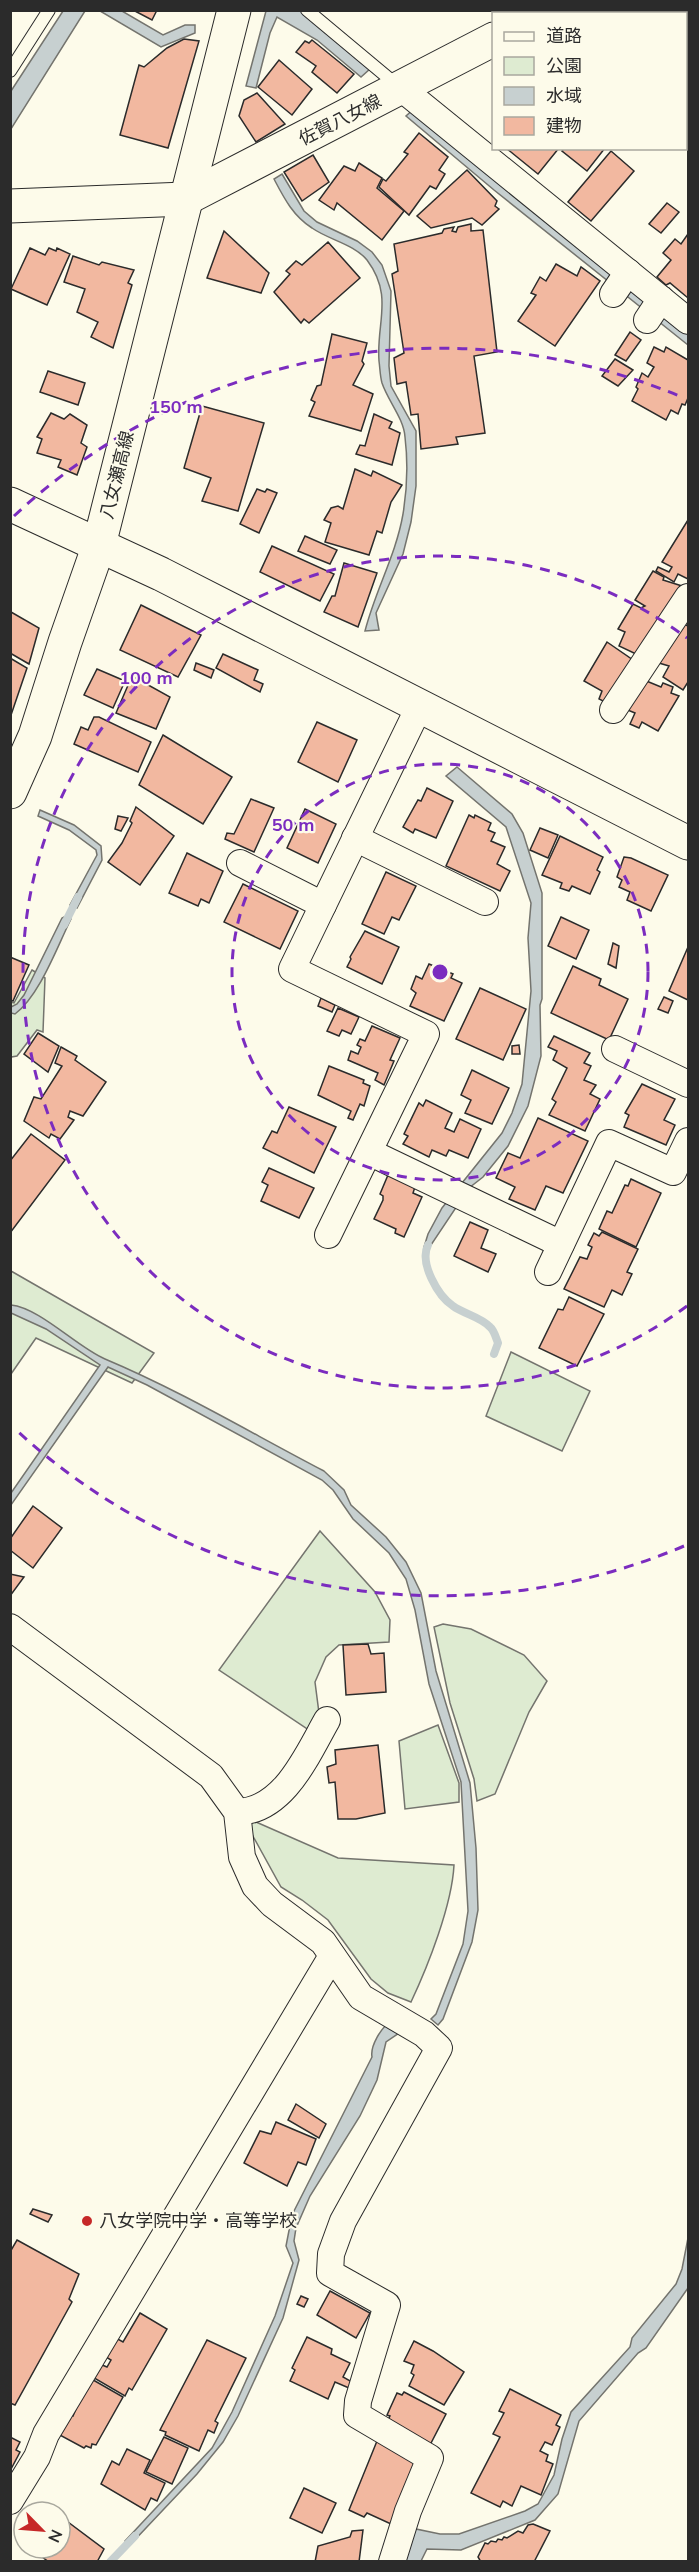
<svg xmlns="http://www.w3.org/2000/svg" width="699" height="2572" viewBox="0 0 699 2572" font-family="Mulish,'Noto Sans JP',sans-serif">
<rect width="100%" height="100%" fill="#fdfbea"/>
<g fill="#deebd1" stroke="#74746e" stroke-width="1.5">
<polygon points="32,970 45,978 43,1032 37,1030 17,1056 11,1057 10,1002 14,1003"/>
<polygon points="11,1271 154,1353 132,1383 36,1338 11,1374"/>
<polygon points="511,1352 590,1391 562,1451 486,1416"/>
<polygon points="320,1531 375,1592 390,1620 389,1642 339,1645 326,1657 315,1682 319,1713 312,1732 219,1670"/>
<polygon points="443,1624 471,1629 524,1655 547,1681 529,1712 495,1794 477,1801 474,1779 450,1703 434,1627"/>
<polygon points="438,1725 459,1783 459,1802 405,1809 399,1741"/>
<path d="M249,1819L338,1858L454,1865C452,1905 428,1966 411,2002L388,1993L371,1979L328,1920L302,1900L281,1887L249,1829Z"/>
</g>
<g fill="#c7d0d0" stroke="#74746e" stroke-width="1.5">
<polygon points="63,11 85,11 11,129 11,91"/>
<polygon points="100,11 122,11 163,35 185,25 195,25 195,33 161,47"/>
<polygon points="266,11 302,11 371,68 361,77 317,40 277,17 270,33 256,88 246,86"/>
<polygon points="416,107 688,331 688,345 494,190 406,116"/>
<path d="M282,174L304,211L317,222L357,241L372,252L382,265L391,291L389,366L391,386L416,431V486L411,522L403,554L376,613L379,630L365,631C375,591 396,555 403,514C407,490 408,462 405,437C404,419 388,401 382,383C380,376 380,368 379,361C376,323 394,296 367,260C354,244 329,240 312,228C293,216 284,198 274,179Z"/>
<polygon points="457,767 512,814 523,833 542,893 542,999 540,1005 541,1056 528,1106 508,1146 483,1177 469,1188 425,1254 424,1247 428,1234 442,1208 502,1133 512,1113 522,1084 531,991 528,938 531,903 506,827 446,776"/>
<polygon points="40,810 74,825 101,846 102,860 77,908 70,905 97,855 96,850 69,830 38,816"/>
<path d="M66,916L71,919C57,947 40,995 15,1014L11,1013V1007L17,1004L24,995L62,918Z"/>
<path d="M11,1305C40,1308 77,1347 105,1359C181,1391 251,1433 324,1471L344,1490L351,1505L386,1537L406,1562L421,1593L436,1671L470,1783L476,1848L478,1910L472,1942L443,2019L438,2025L431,2019L436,2014L463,1944L468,1911L461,1782L429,1684L415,1610L406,1579L389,1553L353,1519L333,1490L322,1480L147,1385L108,1367L11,1505V1493L100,1365L46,1329L11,1313Z"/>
<path d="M390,2022L399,2033L386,2042L377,2080L360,2116L310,2196L296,2228L294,2241L299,2260L283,2318L238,2416L223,2442L197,2474L129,2546L125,2541L212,2448L232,2412L275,2316L293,2263L286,2246L292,2215L372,2057C370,2046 381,2028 390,2022Z"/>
<polygon points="688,2238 688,2288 646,2348 638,2353 579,2421 558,2494 535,2520 461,2550 427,2549 421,2561 402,2562 411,2528 440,2534 459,2534 525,2511 538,2504 554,2475 562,2439 571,2412 630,2347 632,2338 676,2284 682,2269"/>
</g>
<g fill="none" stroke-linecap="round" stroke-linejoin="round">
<g stroke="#c7d0d0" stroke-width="8">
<polyline points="64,925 78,897"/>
<path d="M428,1245C419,1263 438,1296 453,1306C464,1314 481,1317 490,1327C494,1330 496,1338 498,1343L494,1354"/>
<polyline points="110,2562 135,2536"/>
</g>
</g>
<g fill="#f2b8a0" stroke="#2b2b2b" stroke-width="1.5">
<polygon points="133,10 157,10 152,20"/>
<polygon points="661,10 688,10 688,20 686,25 686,14 659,14"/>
<polygon points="184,39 199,41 168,148 120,135 139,65 144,67 167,48"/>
<polygon points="312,40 354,74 337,93 312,72 316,66 296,52 305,41 309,43"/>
<polygon points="279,60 312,89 292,115 258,87"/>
<polygon points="257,93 285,124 256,142 239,116 244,100"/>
<polygon points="419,133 448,157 439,170 445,174 436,189 430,186 409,215 379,187 383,179 386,181 408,154 404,152"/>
<polygon points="506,148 559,148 538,174"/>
<polygon points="564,148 605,148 587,171 562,151"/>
<polygon points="611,151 634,171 591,221 568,202"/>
<polygon points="313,155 329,182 302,201 284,172"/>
<polygon points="359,163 382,178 377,188 404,211 382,240 337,203 334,210 319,200 344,166 355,171"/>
<polygon points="467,170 497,201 495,206 499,209 482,225 472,218 431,228 417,216"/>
<polygon points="667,203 679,212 661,233 649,224"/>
<polygon points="471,224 471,231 483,230 497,352 474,356 485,433 456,437 458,444 421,449 418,414 411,415 406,382 397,384 394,358 404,353 392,274 398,271 394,244 442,233 444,229 454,227 452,231 456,232 458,227"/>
<polygon points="224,231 269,273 261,293 207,278"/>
<polygon points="688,234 688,298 670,283 666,285 657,277 671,260 663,253 675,239 681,244"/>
<polygon points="328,242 360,278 309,323 304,319 301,323 274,292 290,274 286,271 296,261 302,265"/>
<polygon points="30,248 45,255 49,248 56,251 57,248 70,254 47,305 11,289"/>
<polygon points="73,256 99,265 102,262 134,270 128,283 132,285 113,348 91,337 98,322 77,312 85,289 64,282"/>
<polygon points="556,264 577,276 581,267 600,281 555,346 518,321 536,295 531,293 540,277 546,281"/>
<polygon points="630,332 641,340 626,361 615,355"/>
<polygon points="332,334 367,343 362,361 364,364 353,385 373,394 361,431 309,416 315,402 311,400 317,386 321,385"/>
<polygon points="654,347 664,352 666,347 688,360 688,398 685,405 682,404 678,414 671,410 666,420 632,401 638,389 636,387 642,373 648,377 654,367 647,363"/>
<polygon points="615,359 633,370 618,386 602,376"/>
<polygon points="48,371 85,383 78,405 40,392"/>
<polygon points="202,406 264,423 238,511 202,501 211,478 184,468"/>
<polygon points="51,413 64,419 70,414 87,425 81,443 87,447 77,475 58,467 61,460 37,453 42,439 37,437"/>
<polygon points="374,414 392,422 389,428 400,433 392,465 356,454 360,445 365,446"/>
<polygon points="355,469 371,476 373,471 402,485 391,502 382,533 377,531 369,555 325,542 331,523 324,520 331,508 338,506 343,509"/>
<polygon points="257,489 265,492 267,489 277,493 259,533 240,524"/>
<polygon points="688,520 688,579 678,574 674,582 656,571 658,567 669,572 672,567 662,562"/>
<polygon points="305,536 337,550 330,564 298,551"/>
<polygon points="272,546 334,574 320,601 260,572"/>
<polygon points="344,563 377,573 358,627 324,612 332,596 335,596"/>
<polygon points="653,571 664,577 663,580 682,586 636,654 619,646 625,632 618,629 633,604 641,608 645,606 635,600"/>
<polygon points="141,605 201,635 178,677 120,650"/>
<polygon points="11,612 39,628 29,664 10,653"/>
<polygon points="682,623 688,626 688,682 683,690 663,677 669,666 659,663 672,644"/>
<polygon points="607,642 633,660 607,703 599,699 602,691 584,681"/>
<polygon points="223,654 258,670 254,680 263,684 260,692 216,668"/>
<polygon points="10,658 27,668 10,718"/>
<polygon points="196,663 214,670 211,678 194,670"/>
<polygon points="97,669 125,681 113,708 84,695"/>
<polygon points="132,676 170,697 156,729 116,713"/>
<polygon points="644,680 661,687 663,683 673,687 671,693 679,696 658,731 642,722 639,728 630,724 635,713 625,709"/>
<polygon points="94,717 99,717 151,742 138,772 74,744 81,727 88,730"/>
<polygon points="317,722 357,740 338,782 298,762"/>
<polygon points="163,735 232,777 203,824 139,785"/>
<polygon points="427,788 453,801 436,838 415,829 413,833 403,827 418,800 421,801"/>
<polygon points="251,799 274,808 254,852 225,839 227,833 234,834"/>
<polygon points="136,807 174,836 140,885 108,862 122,843 132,823 130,821"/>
<polygon points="305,809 336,824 318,863 287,848"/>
<polygon points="469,815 474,818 475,815 491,823 488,830 495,833 491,841 505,847 497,864 510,871 500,891 446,866"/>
<polygon points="118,816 128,818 121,831 115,829"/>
<polygon points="540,828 558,835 548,858 530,850"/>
<polygon points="560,836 603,857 597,870 600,872 590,894 572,886 569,891 560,888 562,883 542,875"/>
<polygon points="187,853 223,871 209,903 201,899 198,906 169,893"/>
<polygon points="624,857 631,858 668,875 651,911 627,900 630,892 619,887 622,880 617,877"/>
<polygon points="386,872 416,886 399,920 392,917 384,934 362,924"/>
<polygon points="243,884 298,911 280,949 224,922"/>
<polygon points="561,917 589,930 576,959 548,946"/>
<polygon points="365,931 399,947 382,984 347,967 351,959 350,957"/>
<polygon points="613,943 619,946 616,968 608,964"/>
<polygon points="688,947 688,1000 669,991"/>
<polygon points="10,957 29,965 13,1001 10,1000"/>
<polygon points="429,964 453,974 451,978 462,983 444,1021 410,1006 416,993 411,989 416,976 422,979"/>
<polygon points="573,966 601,979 599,985 628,999 609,1040 551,1013"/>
<polygon points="480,988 526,1009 503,1060 456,1039"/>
<polygon points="664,997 673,1001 668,1013 658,1009"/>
<polygon points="321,998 335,1005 332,1012 318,1006"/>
<polygon points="338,1008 359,1017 351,1034 342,1030 339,1036 327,1031"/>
<polygon points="372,1026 400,1038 390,1060 394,1061 384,1085 375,1080 378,1073 348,1060 351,1051 358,1054 361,1047 357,1045 360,1039 365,1041"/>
<polygon points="38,1033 59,1046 48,1072 24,1054"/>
<polygon points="554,1036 590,1053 584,1063 591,1066 584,1080 596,1085 590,1094 600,1099 585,1131 549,1115 556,1102 552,1099 567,1068 553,1060 557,1051 548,1047"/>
<polygon points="519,1045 520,1054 512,1054 512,1046"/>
<polygon points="61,1047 77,1056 75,1060 106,1082 83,1116 70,1111 68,1117 74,1120 60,1139 51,1134 49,1138 24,1121 34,1097 41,1099 62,1066 55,1063"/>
<polygon points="329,1066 364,1080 363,1083 370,1086 364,1106 360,1104 353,1120 348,1118 351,1111 318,1095"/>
<polygon points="472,1070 509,1088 492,1124 465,1113 471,1100 461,1095"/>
<polygon points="642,1084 675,1099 664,1120 675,1125 666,1145 624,1127 629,1115 625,1113"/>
<polygon points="426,1100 452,1113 445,1128 454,1132 460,1119 481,1129 468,1158 449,1150 446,1156 432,1150 429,1157 403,1144 408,1136 404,1134 419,1103 423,1106"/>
<polygon points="289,1107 336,1127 314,1173 263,1148 272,1131 277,1133"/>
<polygon points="538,1118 588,1141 563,1193 546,1186 535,1210 509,1199 515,1187 496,1178 508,1153 520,1158"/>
<polygon points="31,1134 65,1160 10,1233 10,1161"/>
<polygon points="269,1168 314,1188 299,1218 261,1201 268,1185 262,1182"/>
<polygon points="388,1175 415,1187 413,1193 422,1197 404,1237 395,1233 396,1229 374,1219 383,1200 383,1196 380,1194"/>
<polygon points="631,1179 661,1193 636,1247 599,1229 607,1211 612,1213 625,1185 628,1186"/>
<polygon points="470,1222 488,1230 481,1248 496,1254 488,1272 454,1256"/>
<polygon points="602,1232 638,1249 627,1272 632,1274 622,1295 612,1290 604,1307 564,1289 580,1257 587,1259 592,1247 588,1245 594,1233 599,1236"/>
<polygon points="569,1297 604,1314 577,1366 539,1348 558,1309 563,1310"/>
<polygon points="33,1506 62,1528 33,1568 10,1550 10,1539"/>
<polygon points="10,1574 24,1577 10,1596"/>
<polygon points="368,1644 371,1654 384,1653 386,1692 346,1695 343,1645"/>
<polygon points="378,1745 385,1813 356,1819 338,1819 335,1782 329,1783 327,1767 336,1764 335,1750"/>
<polygon points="296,2104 326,2124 319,2138 288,2120"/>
<polygon points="276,2122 316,2139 306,2165 298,2162 287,2186 244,2163 260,2131 271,2134"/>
<polygon points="33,2209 52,2215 48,2222 30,2214"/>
<polygon points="17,2240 79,2274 69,2299 72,2302 15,2405 10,2403 10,2252"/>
<polygon points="330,2291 370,2313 356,2338 317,2315"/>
<polygon points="301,2296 308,2299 304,2307 297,2304"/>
<polygon points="140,2313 167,2329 132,2390 129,2388 125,2396 89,2375 95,2362 107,2367 111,2360 106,2357 116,2338 123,2342"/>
<polygon points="307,2337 332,2349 331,2354 350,2363 343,2377 352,2382 349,2388 335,2382 328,2399 290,2381 295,2370 292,2368"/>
<polygon points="207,2340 246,2358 215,2421 218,2423 214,2433 208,2430 199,2451 165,2435 166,2432 160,2430"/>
<polygon points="414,2341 433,2351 464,2372 444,2405 409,2386 414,2375 411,2373 414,2365 404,2361"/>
<polygon points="88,2377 123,2397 96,2445 92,2444 91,2448 86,2446 84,2448 56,2433 65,2412 73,2416 76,2409 71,2407"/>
<polygon points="510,2389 561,2415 556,2425 560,2427 552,2445 545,2442 540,2451 548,2455 546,2461 553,2464 541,2495 521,2486 512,2506 503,2501 500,2507 471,2493 500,2437 493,2434 504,2413 499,2411"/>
<polygon points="404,2392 446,2414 430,2445 387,2422 390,2416 387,2415 397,2393 402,2395"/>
<polygon points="10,2437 20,2442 16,2450 20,2452 10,2471"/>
<polygon points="164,2437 188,2448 172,2484 146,2472"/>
<polygon points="377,2441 417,2463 391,2524 367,2513 364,2517 349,2510"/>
<polygon points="127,2449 150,2460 144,2473 165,2483 157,2501 151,2498 145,2510 101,2484 112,2461 119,2465"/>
<polygon points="304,2488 336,2503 322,2533 290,2518"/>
<polygon points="60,2516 104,2549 97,2562 49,2562 31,2549 60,2548"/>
<polygon points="533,2524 550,2531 534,2562 481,2562 478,2557 485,2543 488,2544 491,2541 496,2542 498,2539 502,2540 504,2537 507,2538 518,2531 523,2533 528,2525"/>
<polygon points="363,2530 359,2562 315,2562 318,2546 350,2537 352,2531"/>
</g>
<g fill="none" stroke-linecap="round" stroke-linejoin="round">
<defs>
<g id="lane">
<polyline points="307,10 398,86"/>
<polyline points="10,71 49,10"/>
</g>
<g id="street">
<polyline points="401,88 688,321"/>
<polyline points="613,294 628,272"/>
<polyline points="647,320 661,299"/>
<polyline points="613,710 688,597"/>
<polyline points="355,838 485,902"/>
<polyline points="240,863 323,905"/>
<polyline points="615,1049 688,1084"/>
<polyline points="369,1152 561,1244"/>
<polyline points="328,1235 426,1034 292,969 419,707"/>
<polyline points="548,1272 609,1143 673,1172 688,1141"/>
<polyline points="10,1627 211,1776 237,1812 242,1857 255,1886 272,1904 323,1942 361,1997 424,2034 439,2048 343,2221 331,2254 330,2273 387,2305 358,2401 357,2415 430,2458 408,2511 392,2562"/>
<path d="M237,1812C284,1811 307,1755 327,1720"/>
<polyline points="10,2501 37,2457 46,2434 332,1956"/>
</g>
<g id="secondary">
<polyline points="10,206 185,199"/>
<polyline points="10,504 161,574 688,843"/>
</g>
<g id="primary">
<polyline points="541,14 546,10"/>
<polyline points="185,199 494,39"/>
<polyline points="10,792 35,736 65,642 99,545 234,10"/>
</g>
</defs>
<use href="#lane" stroke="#2b2b2b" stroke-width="14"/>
<use href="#street" stroke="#2b2b2b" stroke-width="28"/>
<use href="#secondary" stroke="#2b2b2b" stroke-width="35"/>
<use href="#primary" stroke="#2b2b2b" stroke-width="35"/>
<use href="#lane" stroke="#fdfbea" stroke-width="12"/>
<use href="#street" stroke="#fdfbea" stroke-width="26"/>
<use href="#secondary" stroke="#fdfbea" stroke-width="33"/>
<use href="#primary" stroke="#fdfbea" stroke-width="33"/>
</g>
<g fill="none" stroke="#7b2cbf" stroke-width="3" stroke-dasharray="10 8">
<circle cx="440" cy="972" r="208"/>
<path d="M687 1306A416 416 0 1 1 687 638"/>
<path d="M684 1546A624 624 0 0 1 14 1428M14 516A624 624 0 0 1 684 398"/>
</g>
<circle fill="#c62828" stroke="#fdfbea" stroke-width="2" cx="87" cy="2221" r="6"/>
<g text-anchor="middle" stroke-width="4.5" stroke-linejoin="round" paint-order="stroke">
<g font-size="18" fill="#2b2b2b" stroke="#fdfbea">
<text transform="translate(340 120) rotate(-27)" y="6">佐賀八女線</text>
<text transform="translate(117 475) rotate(-76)" y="6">八女瀬高線</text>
</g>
<g font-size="18" fill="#2b2b2b" stroke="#fdfbea" text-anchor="start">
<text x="99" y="2227">八女学院中学・高等学校</text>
</g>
</g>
<circle cx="440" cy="972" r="9" fill="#7b2cbf" stroke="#fdfbea" stroke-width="3"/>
<g font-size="18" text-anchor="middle" font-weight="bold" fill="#7b2cbf" stroke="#fdfbea" stroke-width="4.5" stroke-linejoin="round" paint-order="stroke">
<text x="176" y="413">150 m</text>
<text x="146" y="684">100 m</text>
<text x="293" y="831">50 m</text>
</g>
<rect width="699" height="2572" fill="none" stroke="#2b2b2b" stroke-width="24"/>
<rect x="492" y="12" width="195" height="138" fill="#fdfbea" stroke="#a9a89e" stroke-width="1.5"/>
<rect x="504" y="32" width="30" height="9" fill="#fdfbea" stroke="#a9a89e" stroke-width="1.5"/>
<text x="546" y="42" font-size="18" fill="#2b2b2b">道路</text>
<rect x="504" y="57" width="30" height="18" fill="#deebd1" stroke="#a9a89e" stroke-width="1.5"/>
<text x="546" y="72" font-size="18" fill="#2b2b2b">公園</text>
<rect x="504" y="87" width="30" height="18" fill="#c7d0d0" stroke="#a9a89e" stroke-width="1.5"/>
<text x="546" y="102" font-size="18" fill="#2b2b2b">水域</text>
<rect x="504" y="117" width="30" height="18" fill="#f2b8a0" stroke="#a9a89e" stroke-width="1.5"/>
<text x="546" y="132" font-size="18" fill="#2b2b2b">建物</text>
<g transform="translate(42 2530) rotate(115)"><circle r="28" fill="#fdfbea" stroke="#a9a89e" stroke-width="1.5"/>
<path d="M0-4.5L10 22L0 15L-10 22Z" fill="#c62828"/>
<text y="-9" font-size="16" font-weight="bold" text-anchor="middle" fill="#2b2b2b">N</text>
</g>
</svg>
